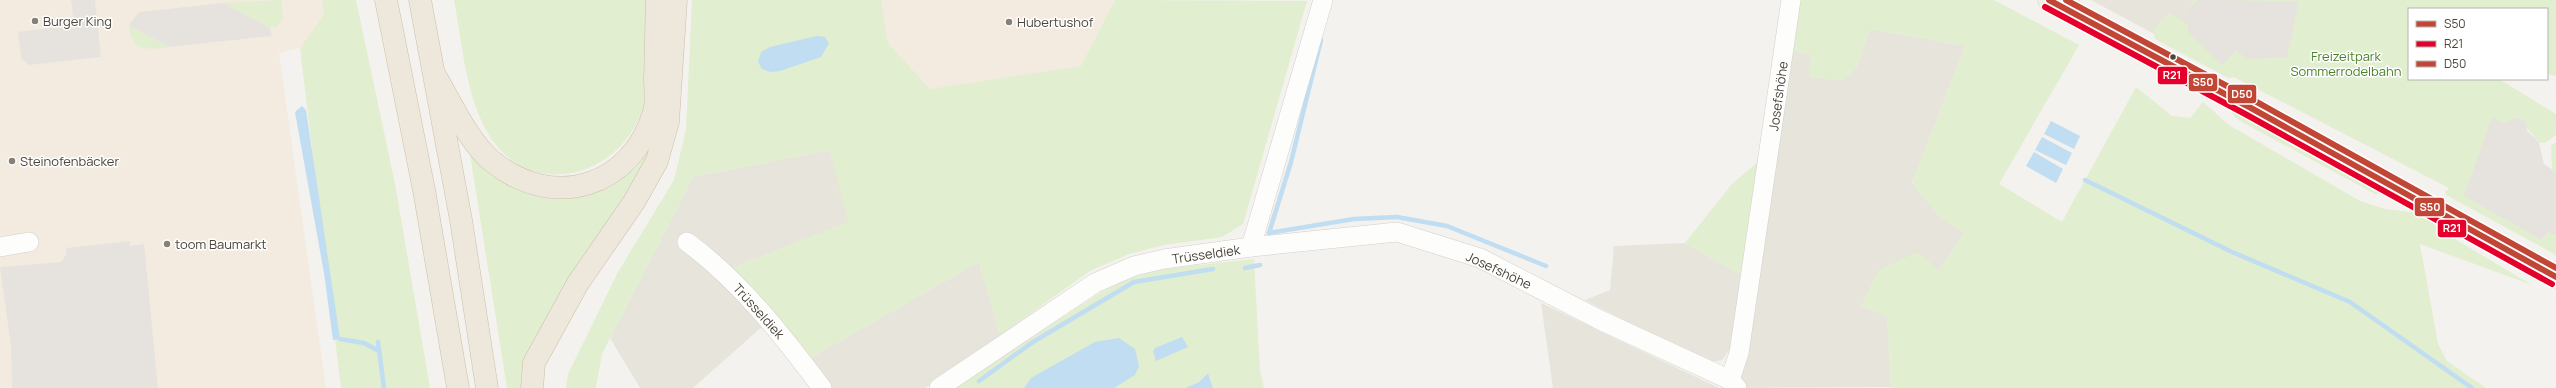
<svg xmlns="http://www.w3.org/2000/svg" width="2556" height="388" viewBox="0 0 2556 388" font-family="Manrope,sans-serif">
<rect width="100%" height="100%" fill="#f4f2ee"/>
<g fill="#e7e4dc">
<polygon points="2091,0 2198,0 2173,44"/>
<polygon points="1870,29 1965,46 1912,183 1938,215 1964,233 1939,270 1861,306 1887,316 1891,387 1747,388 1739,380 1790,51 1811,54 1856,69"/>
<polygon points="830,150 849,222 729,269 765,324 693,388 640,388 610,338 693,177"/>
<polygon points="1685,243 1745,277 1733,345 1722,360 1706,363 1585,300 1610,290 1614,246"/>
<polygon points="979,262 1000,335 925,388 829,388 808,359"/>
<polygon points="1541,303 1719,388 1553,388"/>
</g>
<g fill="#f3ebdf">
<polygon points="0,0 322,0 324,15 300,48 279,53 326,388 0,388"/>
<polygon points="881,0 1115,0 1081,66 930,89 888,43"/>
</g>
<g fill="#e1eecf">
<polygon points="281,0 283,19 277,27 270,28 223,3"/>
<polygon points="322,0 356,0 395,184 430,388 341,388 300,48 324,15"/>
<path d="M454,0H649C647,26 646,52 645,79C645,88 646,100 643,109C617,183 521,202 484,126C465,88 462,42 454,0Z"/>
<polygon points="692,0 881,0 888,43 930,89 1081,66 1115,0 1307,1 1243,224 1222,237 1164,245 1129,254 1090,271 1000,335 979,262 808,359 729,269 848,222 830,150 693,177 610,338 602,354 596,388 566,388 568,374 618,272 674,180 686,130"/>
<polygon points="1799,0 1994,0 2079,45 1999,184 2062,222 2136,87 2172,116 2190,118 2203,102 2229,125 2360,201 2385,209 2419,213 2458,241 2532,285 2420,244 2438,344 2447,361 2486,388 1888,388 1891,387 1887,316 1861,306 1878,270 1918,252 1939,270 1964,233 1938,215 1912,183 1965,46 1870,29 1856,69 1841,81 1809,77 1811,54 1790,51"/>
<path d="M2193,0H2556V76L2547,74V9H2409V79H2499L2556,114V135L2545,143L2539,142L2518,118L2503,123L2543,240L2548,232L2556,235V255L2446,195L2445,192L2449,188L2234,77L2228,78C2204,64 2179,53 2155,39C2151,30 2163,17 2170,13L2185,22L2196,2L2192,7L2190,5Z"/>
<path d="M129,25L169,47C146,50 131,52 129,25Z"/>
<polygon points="2230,109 2377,189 2383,194 2375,194 2242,122 2235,117"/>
<polygon points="2556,142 2556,172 2552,169 2551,146"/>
<path d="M656,144L528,388H507L469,148C509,202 569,216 624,176C628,173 633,170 637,167C644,159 646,148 656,144Z"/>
<polygon points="1761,159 1745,277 1685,243 1732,184"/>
<polygon points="1254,259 1260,370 1264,388 1213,388 1208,373 1199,382 1185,388 1114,388 1134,375 1031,378 1024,388 956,388 1098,294 1129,278 1164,269"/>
</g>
<g fill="#e6e3df">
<polygon points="71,0 95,0 101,57 29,65 21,58 18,32 74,25"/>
<polygon points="2197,0 2299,1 2287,57 2248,59 2236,51 2222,65 2188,32 2188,26 2182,19"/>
<polygon points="223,3 270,28 272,36 169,47 129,25 139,12"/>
<polygon points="2492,117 2503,123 2518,118 2526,122 2527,131 2539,142 2544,164 2556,172 2556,235 2548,232 2542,240 2464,196"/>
<polygon points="130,241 130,246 144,244 158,388 12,388 11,347 0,267 61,262 66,255 66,248"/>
</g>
<g fill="#c0ddf1">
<polygon points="817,36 825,37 829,43 821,57 780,71 770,72 762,69 758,62 761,52 770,47"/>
<polygon points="302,106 306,110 340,339 333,340 324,273 295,112"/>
<polygon points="2051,121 2080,136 2074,149 2044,134"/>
<polygon points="2042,137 2072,153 2066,165 2035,150"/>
<polygon points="2034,152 2063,169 2056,183 2026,166"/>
<polygon points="1182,337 1188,347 1156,361 1153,351 1155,348"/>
<polygon points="1119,338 1135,349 1139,366 1135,375 1114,388 1024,388 1031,378 1095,342"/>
<polygon points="1208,373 1213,388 1185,388 1199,382"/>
</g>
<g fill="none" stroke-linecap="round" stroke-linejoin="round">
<g stroke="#c0ddf1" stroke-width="4.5">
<polyline points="2085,180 2232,252 2350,302 2472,388"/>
<polyline points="1269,233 1354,219 1397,217 1447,226 1546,266"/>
<polyline points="1269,233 1291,162 1321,40"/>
<polyline points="1245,268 1260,265"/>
<polyline points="340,339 364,343 379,351"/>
<polyline points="378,342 384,388"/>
<polyline points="979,381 1033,342 1134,282 1213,269"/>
</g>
<defs>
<g id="minor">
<path d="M687,242C741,282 782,335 822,388"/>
<polyline points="0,247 29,242"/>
<polyline points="1251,247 1323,0"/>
<polyline points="1730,380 1739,353 1791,0"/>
<polyline points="939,388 1095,283 1134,266 1164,259 1251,247 1397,232 1480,258 1600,320 1730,380 1737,388"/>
</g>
<polyline id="major" points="2049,0 2251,108 2556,277"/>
<g id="highway">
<polyline points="386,0 424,190 458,388"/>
<polyline points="420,0 461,220 487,388"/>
<path d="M436,77C451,103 470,144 493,162C554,211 632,187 654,112C657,102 655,89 655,79C656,53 656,26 657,0"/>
<polyline points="532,388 534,363 578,283 634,202 657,161 668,122 676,0"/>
</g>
</defs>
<use href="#minor" stroke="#d2d0cb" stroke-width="20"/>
<use href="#major" stroke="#d6cebb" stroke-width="23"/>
<use href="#highway" stroke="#ccbfa9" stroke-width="23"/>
<use href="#minor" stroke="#fdfdfc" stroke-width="19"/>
<use href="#major" stroke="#f2efe6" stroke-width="22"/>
<use href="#highway" stroke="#ede8db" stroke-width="22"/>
<defs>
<polyline id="bus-1" points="2049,0 2251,108 2556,277"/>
<polyline id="bus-2" points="2045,7 2247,115 2552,284"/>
<polyline id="bus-3" points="2066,0 2255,101 2556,268"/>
</defs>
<use href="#bus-1" stroke="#fff" stroke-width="9"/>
<use href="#bus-2" stroke="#fff" stroke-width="9"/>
<use href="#bus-3" stroke="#fff" stroke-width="9"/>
<use href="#bus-1" stroke="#c14635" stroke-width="6"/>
<use href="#bus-2" stroke="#e4002b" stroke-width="6"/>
<use href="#bus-3" stroke="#c14635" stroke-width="6"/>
</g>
<g fill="#868178" stroke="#fff" stroke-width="1.5">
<circle cx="35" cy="21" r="4"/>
<circle cx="1009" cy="22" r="4"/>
<circle cx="12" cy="161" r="4"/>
<circle cx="167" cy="244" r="4"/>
</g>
<circle fill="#4b4439" stroke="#fff" stroke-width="1.5" cx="2173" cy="57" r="3.5"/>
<g text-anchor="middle" stroke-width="3" stroke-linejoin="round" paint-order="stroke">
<g font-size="13" fill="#4b4439" stroke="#fff" text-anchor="start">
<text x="43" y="26">Burger King</text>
<text x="1017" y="27">Hubertushof</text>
<text x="20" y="166">Steinofenbäcker</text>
<text x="175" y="249">toom Baumarkt</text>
</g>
<g font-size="13" fill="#4a7f2a" stroke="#fff">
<text x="2346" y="61">Freizeitpark<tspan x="2346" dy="15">Sommerrodelbahn</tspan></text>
</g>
<g font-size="13" fill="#4b4439" stroke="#fff">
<text transform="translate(1778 96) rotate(-82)" y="5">Josefshöhe</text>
<text transform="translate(1206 254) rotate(-8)" y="5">Trüsseldiek</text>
<text transform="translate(1499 270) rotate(25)" y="5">Josefshöhe</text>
<text transform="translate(759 311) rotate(48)" y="5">Trüsseldiek</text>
</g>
</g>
<g stroke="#fff" stroke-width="1.5">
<rect x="2157" y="66" width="31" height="19" rx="4" fill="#e4002b"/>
<rect x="2188" y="73" width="30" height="19" rx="4" fill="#c14635"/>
<rect x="2227" y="84" width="30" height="20" rx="4" fill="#c14635"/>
<rect x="2414" y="197" width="31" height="20" rx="4" fill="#c14635"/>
<rect x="2437" y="219" width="30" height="19" rx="4" fill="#e4002b"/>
</g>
<g font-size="11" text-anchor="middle" font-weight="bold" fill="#fff">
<text x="2172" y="79">R21</text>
<text x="2203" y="86">S50</text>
<text x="2242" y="98">D50</text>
<text x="2430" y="211">S50</text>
<text x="2452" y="232">R21</text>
</g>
<rect x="2408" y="8" width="140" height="72" fill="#ffffff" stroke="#b7b4b0"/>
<rect x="2416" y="21" width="20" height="6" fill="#c14635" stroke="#b7b4b0"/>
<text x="2444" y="28" font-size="12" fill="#4b4439">S50</text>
<rect x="2416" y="41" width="20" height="6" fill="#e4002b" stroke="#b7b4b0"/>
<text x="2444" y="48" font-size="12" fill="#4b4439">R21</text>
<rect x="2416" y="61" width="20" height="6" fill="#c14635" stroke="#b7b4b0"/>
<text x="2444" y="68" font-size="12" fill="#4b4439">D50</text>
</svg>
